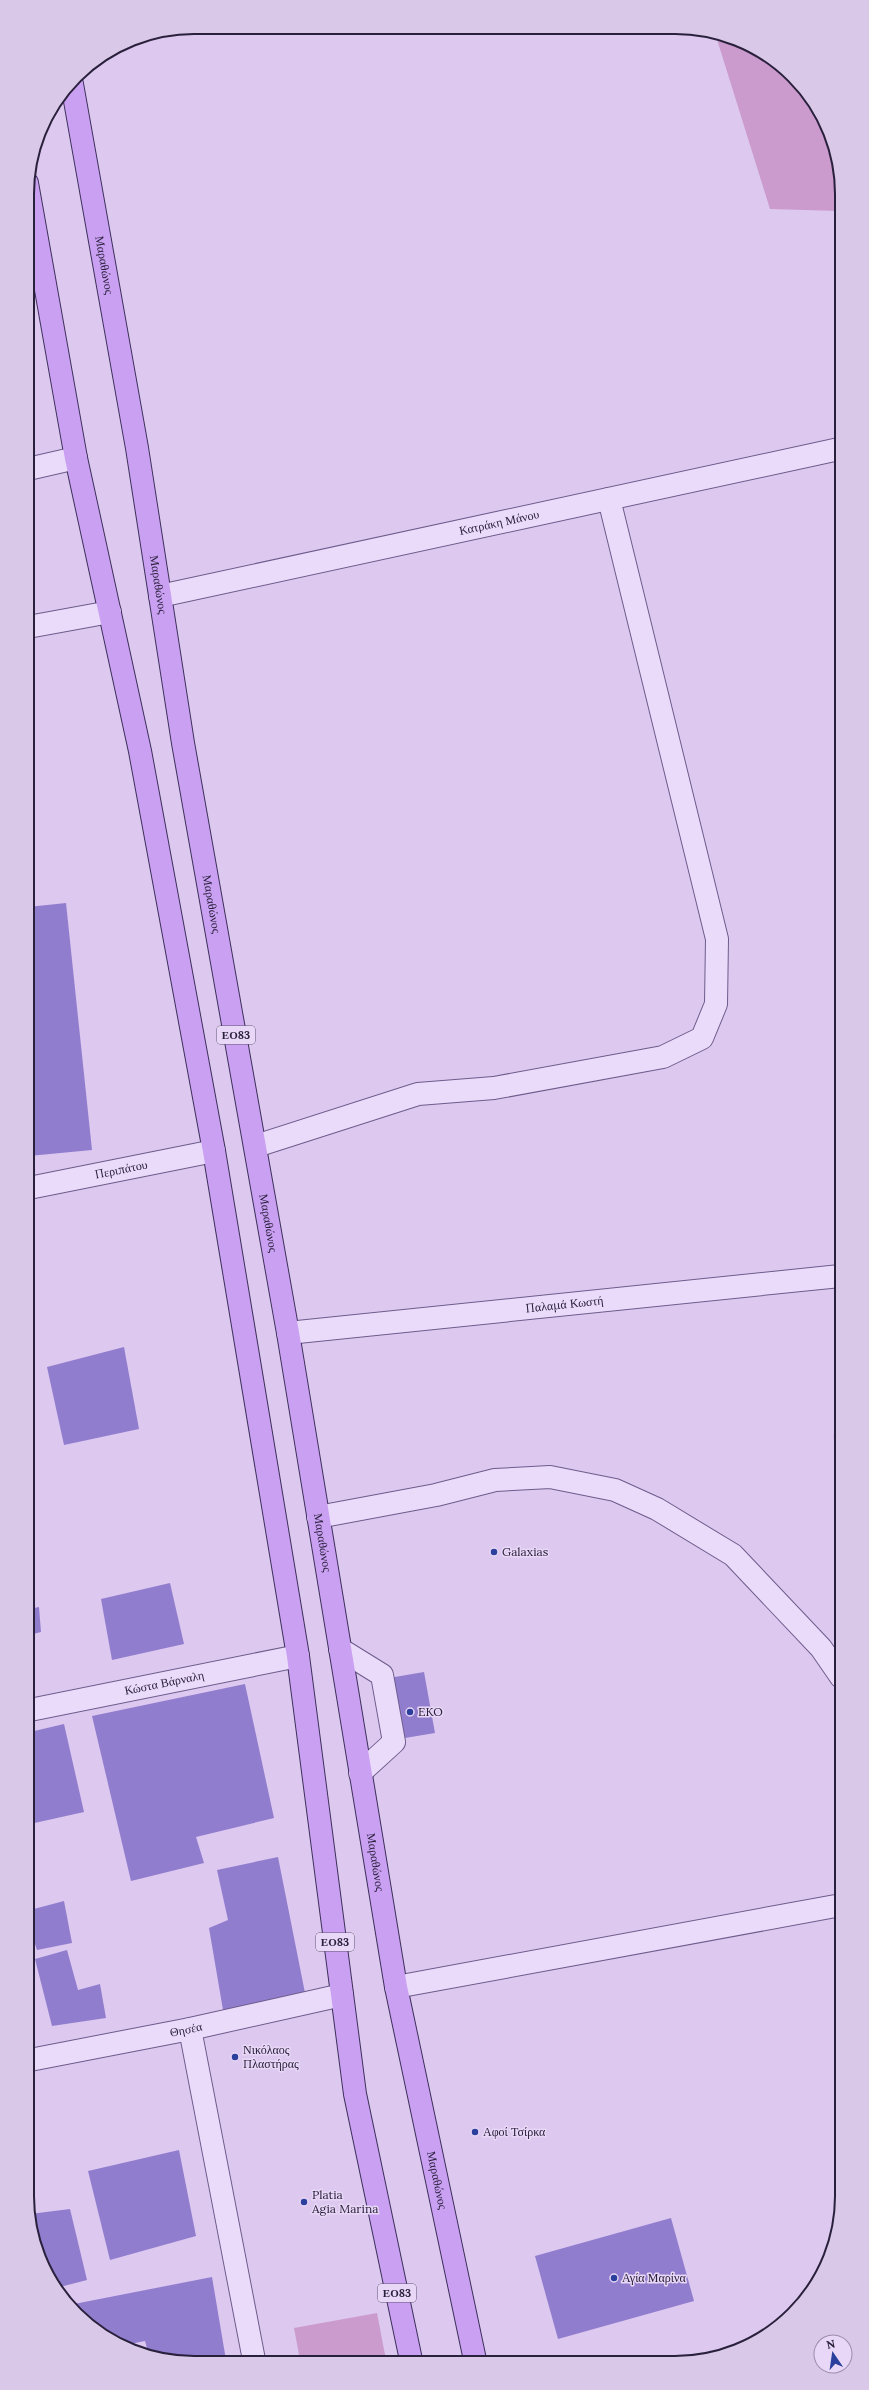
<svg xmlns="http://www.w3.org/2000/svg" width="869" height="2390" viewBox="0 0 869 2390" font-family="Lora,serif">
<rect width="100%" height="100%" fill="#ddc8ef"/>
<polygon fill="#d5b5e5" points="841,1434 841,1477 833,1435"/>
<g fill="#cb9bce">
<polygon points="715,33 758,49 793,76 820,111 839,161 839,211 770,209"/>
<polygon points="377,2313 386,2360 300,2360 294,2328"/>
</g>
<g fill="#917dce">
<polygon points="66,903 92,1150 29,1156 28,907"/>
<polygon points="124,1347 139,1429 64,1445 47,1367"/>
<polygon points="170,1583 184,1644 112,1660 101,1599"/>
<polygon points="39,1607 41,1632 29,1635 29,1609"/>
<polygon points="424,1672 435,1733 399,1739 389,1678"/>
<polygon points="245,1684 274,1818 196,1837 204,1863 131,1881 92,1716"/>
<polygon points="64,1724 84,1812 30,1824 30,1732"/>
<polygon points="278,1857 305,1993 223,2010 209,1928 228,1920 217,1870"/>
<polygon points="64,1901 72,1943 37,1950 30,1929 30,1910"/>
<polygon points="67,1950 78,1990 100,1984 106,2018 52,2026 35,1959"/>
<polygon points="179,2150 196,2236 110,2260 88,2171"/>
<polygon points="70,2209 87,2280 56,2288 49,2279 30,2229 30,2214"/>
<polygon points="671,2218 694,2301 558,2339 535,2256"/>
<polygon points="212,2277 226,2360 162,2360 149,2355 145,2341 120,2346 76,2314 69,2305"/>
</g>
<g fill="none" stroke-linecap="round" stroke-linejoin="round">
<defs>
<g id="minor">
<polyline points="28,469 76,458"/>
<path id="s1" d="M160,596L839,449"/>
<polyline points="28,627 110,612"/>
<polyline points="256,1146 418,1094 494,1088 663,1057 702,1038 716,1004 717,939 609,499"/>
<path id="s2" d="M29,1188L214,1151"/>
<path id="s3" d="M288,1333L840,1276"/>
<polyline points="318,1517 436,1495 495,1480 550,1477 615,1490 657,1509 733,1555 821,1648 841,1677"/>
<polyline points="340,1649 382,1675 394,1742 360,1773"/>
<path id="s4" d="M30,1710L298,1656"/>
<polyline points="396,1987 841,1905"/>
<polyline points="190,2029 254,2360"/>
<path id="s5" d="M30,2060L190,2029L342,1995"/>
</g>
<g id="major">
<path id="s6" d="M72,84L137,448L183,743L288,1333L396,1987L475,2360"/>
<polyline points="27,183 76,458 140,751 214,1151 298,1656 355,2094 411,2360"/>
</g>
</defs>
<use href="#minor" stroke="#6d5c8c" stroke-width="24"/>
<use href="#major" stroke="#3c305a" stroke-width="24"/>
<use href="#minor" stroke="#ebdbfa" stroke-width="22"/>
<use href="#major" stroke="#caa0f2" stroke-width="22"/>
</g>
<g fill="#2b3f9c" stroke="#e8d7f6" stroke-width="1.5">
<circle cx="494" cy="1552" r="4"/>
<circle cx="410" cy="1712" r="4"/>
<circle cx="235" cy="2057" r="4"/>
<circle cx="475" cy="2132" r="4"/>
<circle cx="304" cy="2202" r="4"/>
<circle cx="614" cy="2278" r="4"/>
</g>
<g text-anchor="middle" stroke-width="3" stroke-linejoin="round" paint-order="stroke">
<g fill="#e8d7f6" stroke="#625774" stroke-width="1">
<rect x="217" y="1026" width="38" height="18" rx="3"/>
<rect x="316" y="1933" width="38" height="18" rx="3"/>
<rect x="378" y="2284" width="38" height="18" rx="3"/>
</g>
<g font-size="11" font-weight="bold" fill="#29203c">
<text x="236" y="1039">ΕΟ83</text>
<text x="335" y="1946">ΕΟ83</text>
<text x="397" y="2297">ΕΟ83</text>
</g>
<g font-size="12" fill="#29203c" stroke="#e8d7f6">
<text dy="4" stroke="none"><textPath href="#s6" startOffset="184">Μαραθώνος</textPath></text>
<text dy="4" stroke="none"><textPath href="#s1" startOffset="347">Κατράκη Μάνου</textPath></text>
<text dy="4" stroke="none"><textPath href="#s6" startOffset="508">Μαραθώνος</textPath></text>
<text dy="4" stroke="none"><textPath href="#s6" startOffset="832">Μαραθώνος</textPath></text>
<text dy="4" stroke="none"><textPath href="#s2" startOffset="94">Περιπάτου</textPath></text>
<text dy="4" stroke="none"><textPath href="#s6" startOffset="1156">Μαραθώνος</textPath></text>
<text dy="4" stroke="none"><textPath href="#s3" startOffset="278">Παλαμά Κωστή</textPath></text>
<text dy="4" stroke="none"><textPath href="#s6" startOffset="1480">Μαραθώνος</textPath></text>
<text dy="4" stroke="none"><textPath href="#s4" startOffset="137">Κώστα Βάρναλη</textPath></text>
<text dy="4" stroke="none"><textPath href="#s6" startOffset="1804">Μαραθώνος</textPath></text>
<text dy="4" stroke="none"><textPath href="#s5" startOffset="159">Θησέα</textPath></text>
<text dy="4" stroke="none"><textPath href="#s6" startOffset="2128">Μαραθώνος</textPath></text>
</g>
<g font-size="12" fill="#29203c" stroke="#e8d7f6" text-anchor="start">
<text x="502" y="1556">Galaxias</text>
<text x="418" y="1716">EKO</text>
<text x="243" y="2054">Νικόλαος<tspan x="243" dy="14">Πλαστήρας</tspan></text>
<text x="483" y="2136">Αφοί Τσίρκα</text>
<text x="312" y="2199">Platia<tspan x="312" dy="14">Agia Marina</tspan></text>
<text x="622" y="2282">Αγία Μαρίνα</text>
</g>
</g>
<path d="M0 0H869V2390H0ZM194 34H675A160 160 0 0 1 835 194V2196A160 160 0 0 1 675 2356H194A160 160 0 0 1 34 2196V194A160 160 0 0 1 194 34Z" fill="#d9c8e7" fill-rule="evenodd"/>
<path fill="none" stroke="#29203c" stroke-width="2" d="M194 34H675A160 160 0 0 1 835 194V2196A160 160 0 0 1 675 2356H194A160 160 0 0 1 34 2196V194A160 160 0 0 1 194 34Z"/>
<g transform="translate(833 2354) rotate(347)"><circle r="19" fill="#e8d7f6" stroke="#9c8eac"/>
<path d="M0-3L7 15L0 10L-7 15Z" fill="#2b3f9c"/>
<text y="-6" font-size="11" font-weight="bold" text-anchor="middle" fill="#29203c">N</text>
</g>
</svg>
